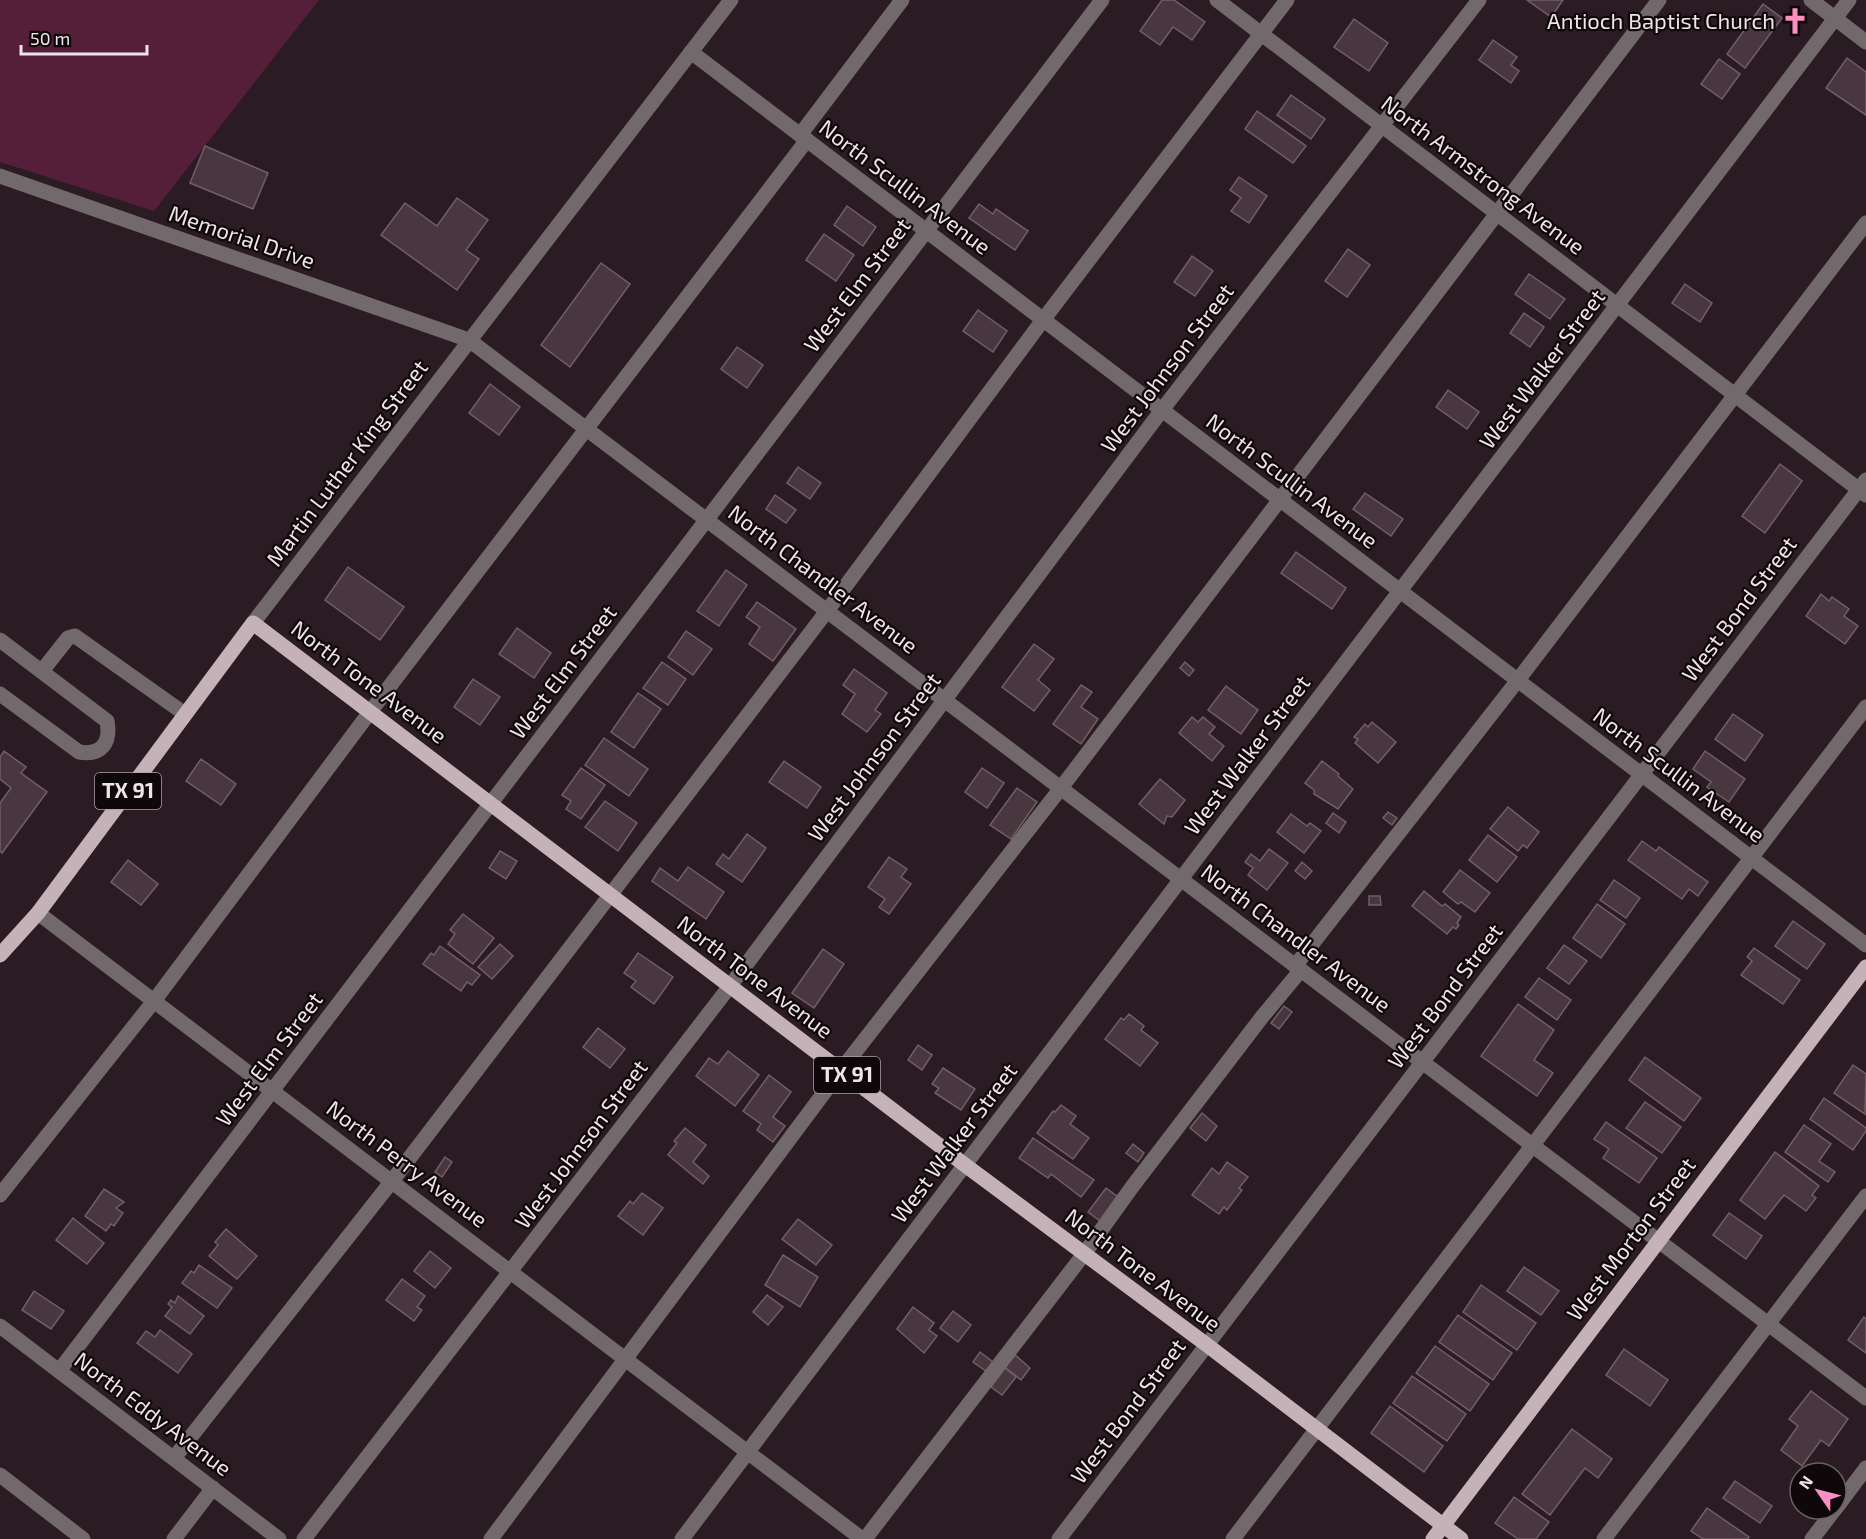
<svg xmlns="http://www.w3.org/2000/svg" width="1866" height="1539" viewBox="0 0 1866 1539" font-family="'Exo 2',sans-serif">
<rect width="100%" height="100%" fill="#2b1b22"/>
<polygon fill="#551e39" points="0,0 319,0 154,211 0,162"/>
<g fill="#49373f" stroke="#725e66" stroke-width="1.5">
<polygon points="1162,0 1174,0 1205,22 1192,40 1173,27 1160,45 1140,31"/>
<polygon points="1527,0 1563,0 1551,17"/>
<polygon points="1763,4 1782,18 1745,68 1727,54"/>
<polygon points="1354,19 1388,43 1369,71 1334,47"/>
<polygon points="1493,40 1517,57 1511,65 1519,71 1511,83 1479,60"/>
<polygon points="1847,58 1866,72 1866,115 1826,88"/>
<polygon points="1719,59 1740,74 1722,99 1701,84"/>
<polygon points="1291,95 1325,119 1311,139 1277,115"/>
<polygon points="1257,111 1306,146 1293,163 1245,129"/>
<polygon points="205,146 268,173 253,209 190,183"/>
<polygon points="1239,177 1267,196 1249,223 1231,211 1241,198 1230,190"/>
<polygon points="457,198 488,220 466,250 479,259 457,290 381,235 405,203 437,226"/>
<polygon points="979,204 993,214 996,209 1028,231 1015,250 969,218"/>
<polygon points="847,206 876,227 863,246 834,225"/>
<polygon points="824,234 854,255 836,281 806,260"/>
<polygon points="1348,249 1370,265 1347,297 1325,281"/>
<polygon points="1192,256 1213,271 1195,296 1174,282"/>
<polygon points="601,263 630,284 570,367 541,345"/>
<polygon points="1529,274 1565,299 1550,319 1515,294"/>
<polygon points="1685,284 1712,303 1700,322 1672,303"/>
<polygon points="978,310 1007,331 993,352 963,331"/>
<polygon points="1524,313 1544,327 1530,347 1510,333"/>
<polygon points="737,347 763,365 747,388 721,369"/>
<polygon points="490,384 520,407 499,435 469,413"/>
<polygon points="1448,390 1479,412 1467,429 1436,407"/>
<polygon points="1780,464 1802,481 1765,533 1742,516"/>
<polygon points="798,467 821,483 810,499 787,483"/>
<polygon points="1365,493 1403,519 1391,536 1353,509"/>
<polygon points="775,495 796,510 786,523 766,509"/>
<polygon points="1296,552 1346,588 1332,609 1281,573"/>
<polygon points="348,567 404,607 380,640 325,600"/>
<polygon points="726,570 747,585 719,626 697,611"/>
<polygon points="1821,594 1829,601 1832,597 1849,609 1844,616 1858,626 1845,644 1806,616"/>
<polygon points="757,602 796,629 773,661 749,644 760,627 746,617"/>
<polygon points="517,628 551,653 534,678 499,654"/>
<polygon points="686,631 712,649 693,675 668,657"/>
<polygon points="1034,644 1054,659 1038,680 1050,690 1034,711 1002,687"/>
<polygon points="662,662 686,679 668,705 643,688"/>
<polygon points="1185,662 1194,670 1189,676 1180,668"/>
<polygon points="854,669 887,693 875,710 881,714 867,732 842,714 855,694 843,685"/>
<polygon points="473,679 500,697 480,725 454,707"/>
<polygon points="1081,685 1092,692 1081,707 1098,719 1081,744 1053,724"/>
<polygon points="1226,686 1258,710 1241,734 1208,710"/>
<polygon points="638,693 661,709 634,748 611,732"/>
<polygon points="1733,714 1763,735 1745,761 1715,739"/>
<polygon points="1192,717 1198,722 1203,717 1215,727 1209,734 1224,746 1212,761 1179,733"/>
<polygon points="1372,722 1396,742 1378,763 1355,743 1358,739 1354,737 1365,724 1368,727"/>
<polygon points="604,738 648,769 629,796 585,765"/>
<polygon points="4,751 26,767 21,773 47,792 2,853 0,851 0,803 11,788 0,779 0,757"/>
<polygon points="1705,751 1745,779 1729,802 1707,787 1711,782 1693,769"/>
<polygon points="201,759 236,784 221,805 186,781"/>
<polygon points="784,761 821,787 807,808 769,782"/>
<polygon points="1322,761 1339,774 1338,776 1353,789 1338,809 1314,794 1314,790 1305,783"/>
<polygon points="581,768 605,785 581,819 566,809 571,801 562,795"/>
<polygon points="982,768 1004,783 987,808 965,792"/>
<polygon points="1160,779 1185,800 1172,817 1167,816 1164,824 1139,804"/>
<polygon points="1017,788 1037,802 1011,839 990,825"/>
<polygon points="605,801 637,823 618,851 585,827"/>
<polygon points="1508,807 1539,832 1527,848 1523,845 1518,851 1490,829"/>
<polygon points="1388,812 1397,818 1392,825 1383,818"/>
<polygon points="1333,813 1346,822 1339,833 1326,823"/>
<polygon points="1291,814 1307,826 1310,823 1321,831 1304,853 1277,832"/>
<polygon points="747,834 766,848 742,882 716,864 723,854 729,859"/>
<polygon points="1488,835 1517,857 1497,882 1469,860"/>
<polygon points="1642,841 1656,851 1659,847 1708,882 1698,896 1689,889 1682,899 1628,860"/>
<polygon points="1269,849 1288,863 1267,890 1248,875 1253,868 1245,862 1251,854 1260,861"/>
<polygon points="500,851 517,861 506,879 489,868"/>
<polygon points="889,857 907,869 901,877 911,884 889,914 879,907 885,899 868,887"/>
<polygon points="128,860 158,884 141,905 111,882"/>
<polygon points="1302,862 1312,871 1305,879 1295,871"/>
<polygon points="688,867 724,892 706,919 652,881 660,868 678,881"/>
<polygon points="1460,870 1490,893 1475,912 1461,902 1458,904 1443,892"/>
<polygon points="1614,880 1640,898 1626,918 1600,900"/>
<polygon points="1424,891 1442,906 1445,904 1461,917 1457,923 1459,925 1456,929 1453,927 1447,934 1412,906"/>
<polygon points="1369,896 1380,896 1381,905 1369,905"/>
<polygon points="1597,904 1625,924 1601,958 1573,938"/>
<polygon points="463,914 494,938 473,964 448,944 455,934 450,930"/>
<polygon points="1793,921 1825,944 1807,969 1775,946"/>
<polygon points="500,944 513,956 492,979 478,967"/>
<polygon points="1564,945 1587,961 1569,984 1547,968"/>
<polygon points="440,946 480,975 472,985 467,982 461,991 423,964 431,953 434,955"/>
<polygon points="1754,948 1800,980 1783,1004 1741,975 1752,961 1747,957"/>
<polygon points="823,949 844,964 814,1008 792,993"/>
<polygon points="638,953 673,977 654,1004 631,987 636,981 624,973"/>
<polygon points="1539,978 1571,1000 1557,1020 1525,997"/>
<polygon points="1518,1004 1554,1030 1534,1060 1553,1073 1537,1096 1481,1056"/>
<polygon points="1284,1006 1292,1012 1279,1029 1271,1023"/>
<polygon points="1129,1014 1144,1026 1141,1030 1158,1043 1140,1066 1105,1039 1121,1018 1124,1020"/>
<polygon points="598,1028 625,1049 610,1068 583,1047"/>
<polygon points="918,1045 932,1055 922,1070 908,1060"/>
<polygon points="728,1051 759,1075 735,1106 696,1076 709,1058 718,1064"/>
<polygon points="1645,1057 1701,1098 1684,1121 1629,1080"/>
<polygon points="1853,1065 1866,1074 1865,1114 1834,1093"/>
<polygon points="943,1068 975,1089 961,1110 935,1093 939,1088 932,1084"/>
<polygon points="769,1075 791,1092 773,1117 785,1126 773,1142 757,1130 761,1124 743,1111"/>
<polygon points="1824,1098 1866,1128 1866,1131 1853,1150 1810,1119"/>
<polygon points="1645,1102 1681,1127 1662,1153 1626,1128"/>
<polygon points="1061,1105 1076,1116 1070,1124 1089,1138 1073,1159 1037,1133 1053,1111 1055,1112"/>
<polygon points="1202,1113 1217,1126 1206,1141 1190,1128"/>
<polygon points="1606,1122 1657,1158 1639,1183 1603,1158 1609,1149 1594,1139"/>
<polygon points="1804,1125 1831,1144 1819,1161 1835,1172 1828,1182 1785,1152"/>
<polygon points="685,1128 706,1145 693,1162 709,1176 703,1184 668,1155 677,1143 674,1141"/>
<polygon points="1033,1138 1094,1180 1081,1197 1051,1174 1048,1178 1019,1158"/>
<polygon points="1133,1144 1144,1153 1138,1162 1126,1153"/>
<polygon points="1775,1152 1819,1186 1812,1195 1816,1198 1806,1211 1784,1195 1765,1219 1740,1200"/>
<polygon points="445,1157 452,1162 442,1177 435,1172"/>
<polygon points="1227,1162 1248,1177 1239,1188 1242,1190 1227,1210 1224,1207 1219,1214 1192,1195 1212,1168 1219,1174"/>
<polygon points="1106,1188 1118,1197 1100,1221 1088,1212"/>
<polygon points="104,1189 124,1202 116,1208 123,1213 114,1226 111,1224 106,1231 85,1216"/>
<polygon points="642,1193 663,1208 643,1235 618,1216 630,1201 633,1204"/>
<polygon points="1729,1213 1762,1236 1746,1259 1713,1235"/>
<polygon points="73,1218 104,1243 87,1264 56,1240"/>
<polygon points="798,1219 832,1245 816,1265 782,1239"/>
<polygon points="226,1229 257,1256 237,1279 209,1256 218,1245 215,1242"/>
<polygon points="430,1251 451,1268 435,1288 414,1271"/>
<polygon points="783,1255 818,1277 800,1307 765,1285"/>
<polygon points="199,1265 232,1288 217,1308 182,1283 191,1271 194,1273"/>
<polygon points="1524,1267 1559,1291 1541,1315 1507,1291"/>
<polygon points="402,1279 425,1296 417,1307 422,1310 414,1321 386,1300"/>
<polygon points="1481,1285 1536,1323 1517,1350 1463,1312"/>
<polygon points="34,1291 64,1311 51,1329 22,1310"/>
<polygon points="767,1295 783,1307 768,1325 753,1312"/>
<polygon points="178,1296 204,1316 190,1334 165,1316 172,1307 168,1304 171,1300 175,1303"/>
<polygon points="913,1307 934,1323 929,1330 937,1336 924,1353 897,1329"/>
<polygon points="953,1311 971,1325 958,1342 940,1328"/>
<polygon points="1458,1315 1512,1353 1493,1380 1439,1342"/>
<polygon points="1864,1317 1866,1319 1866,1353 1848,1340"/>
<polygon points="160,1330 192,1354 178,1373 137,1343 146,1331 155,1337"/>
<polygon points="1435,1346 1489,1384 1470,1411 1416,1373"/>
<polygon points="1624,1349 1668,1380 1650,1406 1606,1375"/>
<polygon points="980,1352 993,1362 986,1371 973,1362"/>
<polygon points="1015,1355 1030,1368 1021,1380 1005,1367"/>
<polygon points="1005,1368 1016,1377 1002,1395 991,1387"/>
<polygon points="1412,1376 1466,1414 1447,1441 1393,1403"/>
<polygon points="1811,1391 1848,1419 1829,1446 1821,1440 1802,1466 1781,1450 1798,1426 1789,1419"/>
<polygon points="1390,1406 1443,1446 1424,1472 1371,1433"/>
<polygon points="1572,1429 1612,1459 1598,1478 1585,1468 1550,1515 1522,1494"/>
<polygon points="1735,1481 1772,1506 1760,1523 1723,1498"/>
<polygon points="1514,1497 1549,1522 1536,1539 1518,1539 1495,1523"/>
<polygon points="1707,1508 1749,1537 1748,1539 1703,1539 1691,1531"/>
</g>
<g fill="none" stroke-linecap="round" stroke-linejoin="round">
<g stroke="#72696c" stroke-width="15">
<polyline points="1217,0 1866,495"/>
<polyline points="1811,0 1866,42"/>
<polyline points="691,52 1866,945"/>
<polyline points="800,135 902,0"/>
<polyline points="0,176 469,340 1866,1398"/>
<polyline points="253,623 731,0"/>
<path d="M0,640L107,721C111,742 102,756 79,752L0,694"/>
<polyline points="42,671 68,638 75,636 185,714"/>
<polyline points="38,913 862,1539"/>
<polyline points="1295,966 1518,680 1866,223"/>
<polyline points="0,1195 154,1001 370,712 807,140"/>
<polyline points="0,1326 279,1539"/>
<polyline points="59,1371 1102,0"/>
<polyline points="174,1458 392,1181 827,611 1043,320 1287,0"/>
<polyline points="0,1475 83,1539"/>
<polyline points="1836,1508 1866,1468"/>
<polyline points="174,1539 213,1488"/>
<polyline points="304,1539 730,986 1162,410 1479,0"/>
<polyline points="491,1539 841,1070 1061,788 1659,0"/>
<polyline points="682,1539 1181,879 1849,0"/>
<polyline points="865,1539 1084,1254 1132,1187 1262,1017 1301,970"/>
<polyline points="1059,1539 1866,480"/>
<polyline points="1233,1539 1866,707"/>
<polyline points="1604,1539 1866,1196"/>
<polyline points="1812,1539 1835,1509"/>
</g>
<g stroke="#c5b2b9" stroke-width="15">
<polyline points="0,955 38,913 253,623 965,1165 1207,1345 1461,1539"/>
<polyline points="1433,1539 1866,967"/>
</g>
</g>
<defs>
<symbol id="church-bare" viewBox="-9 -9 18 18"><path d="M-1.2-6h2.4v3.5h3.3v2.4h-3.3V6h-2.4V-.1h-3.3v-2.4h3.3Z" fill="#fd8ec0" stroke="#0f080b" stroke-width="2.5" paint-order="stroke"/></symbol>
</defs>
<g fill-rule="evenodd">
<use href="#church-bare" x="1776" y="2" width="38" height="38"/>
</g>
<g text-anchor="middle" stroke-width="4.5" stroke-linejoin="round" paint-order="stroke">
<g fill="#0f080b" stroke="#aca2a6" stroke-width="1.5">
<rect x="95" y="773" width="66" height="36" rx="4.5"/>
<rect x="814" y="1057" width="66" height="36" rx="4.5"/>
</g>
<g font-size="21" font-weight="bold" fill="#efe4e8">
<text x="128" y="798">TX 91</text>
<text x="847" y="1082">TX 91</text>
</g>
<g font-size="22" fill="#efe4e8" stroke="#0f080b" text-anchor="end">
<text x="1775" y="29">Antioch Baptist Church</text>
</g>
<g font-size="22" fill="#efe4e8" stroke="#0f080b">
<text transform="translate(1483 175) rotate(37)" y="8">North Armstrong Avenue</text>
<text transform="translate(905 187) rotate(37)" y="8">North Scullin Avenue</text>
<text transform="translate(242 237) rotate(19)" y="8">Memorial Drive</text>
<text transform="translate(857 285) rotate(-53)" y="8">West Elm Street</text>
<text transform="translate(1167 368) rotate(-53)" y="8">West Johnson Street</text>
<text transform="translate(1542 369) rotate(-53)" y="8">West Walker Street</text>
<text transform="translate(347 463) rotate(-53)" y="8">Martin Luther King Street</text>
<text transform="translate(1292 481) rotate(37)" y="8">North Scullin Avenue</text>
<text transform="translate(823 579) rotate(37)" y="8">North Chandler Avenue</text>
<text transform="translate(1739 609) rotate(-53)" y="8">West Bond Street</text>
<text transform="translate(563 672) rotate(-53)" y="8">West Elm Street</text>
<text transform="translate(369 682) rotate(37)" y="8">North Tone Avenue</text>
<text transform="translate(1247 755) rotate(-53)" y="8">West Walker Street</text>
<text transform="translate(874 757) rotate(-53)" y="8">West Johnson Street</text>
<text transform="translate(1679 775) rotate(37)" y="8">North Scullin Avenue</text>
<text transform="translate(1296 938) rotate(37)" y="8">North Chandler Avenue</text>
<text transform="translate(755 977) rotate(37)" y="8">North Tone Avenue</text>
<text transform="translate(1445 996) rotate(-53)" y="8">West Bond Street</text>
<text transform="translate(269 1059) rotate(-53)" y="8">West Elm Street</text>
<text transform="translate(954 1143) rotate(-53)" y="8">West Walker Street</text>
<text transform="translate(581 1144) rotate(-53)" y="8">West Johnson Street</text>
<text transform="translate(407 1164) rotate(37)" y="8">North Perry Avenue</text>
<text transform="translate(1631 1239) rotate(-53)" y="8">West Morton Street</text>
<text transform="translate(1143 1270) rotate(37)" y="8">North Tone Avenue</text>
<text transform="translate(1128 1411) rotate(-53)" y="8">West Bond Street</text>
<text transform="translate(153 1414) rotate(37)" y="8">North Eddy Avenue</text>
</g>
</g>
<g transform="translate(1818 1491) rotate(305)"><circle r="28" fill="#0f080b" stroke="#696063" stroke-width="1.5"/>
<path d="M0-4.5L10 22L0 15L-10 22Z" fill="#fd8ec0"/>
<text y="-9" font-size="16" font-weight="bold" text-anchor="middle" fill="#efe4e8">N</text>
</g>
<path d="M21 45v9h126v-9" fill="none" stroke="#efe4e8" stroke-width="3"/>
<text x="30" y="45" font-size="18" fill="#efe4e8" stroke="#0f080b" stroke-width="4.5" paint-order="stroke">50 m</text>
</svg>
